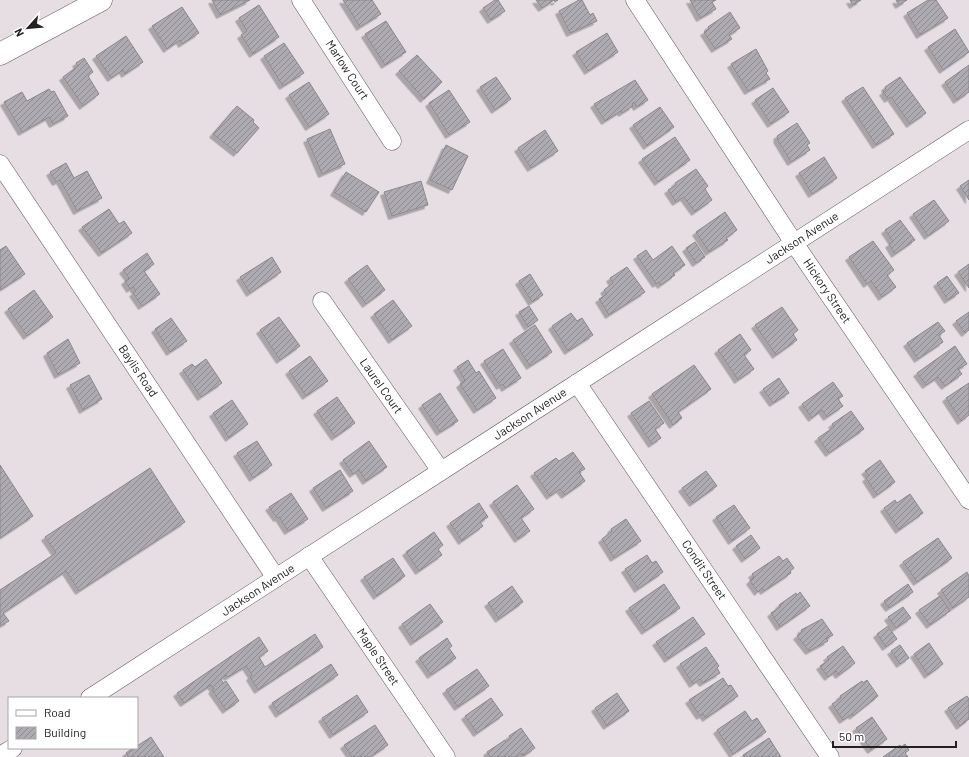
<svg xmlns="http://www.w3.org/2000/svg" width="969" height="757" viewBox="0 0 969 757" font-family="Barlow,sans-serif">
<defs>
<pattern id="building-hatch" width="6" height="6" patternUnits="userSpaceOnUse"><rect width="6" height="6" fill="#aeaab1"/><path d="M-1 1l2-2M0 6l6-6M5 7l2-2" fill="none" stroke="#8d8a90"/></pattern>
<filter id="shadow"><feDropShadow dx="-3.5" dy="3.5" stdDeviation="0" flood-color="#0004"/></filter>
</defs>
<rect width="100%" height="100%" fill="#e6dee3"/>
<g fill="url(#building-hatch)" stroke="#8b878e" filter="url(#shadow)">
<polygon points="212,0 250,0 220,15"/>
<polygon points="343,0 372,0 381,14 360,27"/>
<polygon points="495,0 498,0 505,11 491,20 483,8"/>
<polygon points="536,0 558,0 555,2 554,0 542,8"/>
<polygon points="579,0 582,0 590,15 593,13 597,21 570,33 559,11"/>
<polygon points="690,0 716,0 712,2 716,9 700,18"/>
<polygon points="850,0 861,0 853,5"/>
<polygon points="896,0 907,0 899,5"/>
<polygon points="928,0 936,0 948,18 920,35 907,13"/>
<polygon points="259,5 279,37 253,54 241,35 247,31 239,18"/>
<polygon points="182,7 199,33 182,44 180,40 167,49 152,26"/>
<polygon points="730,12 740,28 729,35 732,39 715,49 704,32 709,29 708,27"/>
<polygon points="386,21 406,52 385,65 365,34"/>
<polygon points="955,29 969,52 943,70 928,47"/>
<polygon points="607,33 618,52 588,71 576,52"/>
<polygon points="126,36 143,62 125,74 123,70 111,78 96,56"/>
<polygon points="284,43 304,73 283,86 264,56"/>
<polygon points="756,49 768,71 766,73 770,79 748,91 731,64"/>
<polygon points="417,55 442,82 424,99 399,71"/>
<polygon points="84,58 93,72 88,76 99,94 83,106 63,77 78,66 76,63"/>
<polygon points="969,65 969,92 957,100 945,82"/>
<polygon points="496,77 511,99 495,110 480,87"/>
<polygon points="900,77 926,113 910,124 891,97 888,99 883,92 886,90 885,87"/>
<polygon points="635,80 648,100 637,107 634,102 632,104 633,106 622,113 621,111 605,121 594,104"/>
<polygon points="309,82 329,114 309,127 289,95"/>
<polygon points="863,87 894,134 876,145 845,98"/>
<polygon points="773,88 789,112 771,124 755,100"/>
<polygon points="49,89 51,92 54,91 68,116 53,124 49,117 22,132 4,102 22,92 27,101"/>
<polygon points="449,90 470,122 449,135 429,103"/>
<polygon points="237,106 254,120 253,122 259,128 237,153 213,134"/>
<polygon points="660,107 674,127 647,146 633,125"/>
<polygon points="797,123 810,143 807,145 810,150 791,162 777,139 778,138 777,136"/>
<polygon points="330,129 345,164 322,174 307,139"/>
<polygon points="545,130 558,151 531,168 518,148"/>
<polygon points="675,137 690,160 658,182 642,159"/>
<polygon points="446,145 468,156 452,190 430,180"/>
<polygon points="824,157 837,178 812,194 799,173"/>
<polygon points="66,163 74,178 87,171 102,198 77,211 60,180 56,182 50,172"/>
<polygon points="696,169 708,186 705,189 712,200 695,212 684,197 676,202 668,190 676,185 675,183"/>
<polygon points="346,172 379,192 366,212 334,192"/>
<polygon points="969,180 969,200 960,186"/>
<polygon points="421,181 428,205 392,216 384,192"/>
<polygon points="934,200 949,221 928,236 913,214"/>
<polygon points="109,209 119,224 124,221 132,233 102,253 82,227"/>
<polygon points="725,212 737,230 726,238 728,240 709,252 696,232"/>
<polygon points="900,220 915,240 895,254 889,244 893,242 885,230"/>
<polygon points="873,241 894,270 887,275 896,287 882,297 871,281 867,284 849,257"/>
<polygon points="695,242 705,257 696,263 686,248"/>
<polygon points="6,246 25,274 0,290 0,250"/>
<polygon points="672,246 685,265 673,273 675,275 661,285 659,282 656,284 637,256 646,250 653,260"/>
<polygon points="147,253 154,264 144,271 160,294 142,306 133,293 136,291 133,287 130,289 125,281 129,278 123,270"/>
<polygon points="272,257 281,272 250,293 240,277"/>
<polygon points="969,264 969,288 958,272"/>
<polygon points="367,265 385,290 366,304 348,279"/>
<polygon points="627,267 645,292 609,315 599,299 607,294 604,290 613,283 610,278"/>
<polygon points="530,274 543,295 532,302 519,281"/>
<polygon points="947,276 959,293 948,300 937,283"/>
<polygon points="34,290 53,317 27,336 8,309"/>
<polygon points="393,300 412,326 392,340 374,314"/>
<polygon points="529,306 538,320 528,327 519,312"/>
<polygon points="782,307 798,330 793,334 797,340 776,355 755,325"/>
<polygon points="969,312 969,330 965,333 956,321"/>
<polygon points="571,313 577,321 582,318 593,335 568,351 552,326"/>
<polygon points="279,317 300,346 280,360 260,330"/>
<polygon points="171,318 187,341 170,352 155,329"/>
<polygon points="938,322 945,331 939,335 943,342 918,359 907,343"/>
<polygon points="535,325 552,352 530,366 513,340"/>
<polygon points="740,334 751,350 744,355 754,369 738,380 718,350"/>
<polygon points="68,339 80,363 58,375 47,353"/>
<polygon points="955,346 967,364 958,369 962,374 945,386 938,377 926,385 917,373"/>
<polygon points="503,349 521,378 505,388 503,384 500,386 484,361"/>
<polygon points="310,356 328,381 306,396 289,371"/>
<polygon points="206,359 222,383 201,397 183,370 192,364 195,367"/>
<polygon points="468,360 476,373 479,371 496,398 477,410 460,384 465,380 457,367"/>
<polygon points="694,365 711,389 678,412 682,418 673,425 652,394"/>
<polygon points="89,375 102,399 83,410 70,385"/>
<polygon points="779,378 789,393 773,403 763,389"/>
<polygon points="833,382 843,396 838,399 843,406 827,417 822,410 812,418 802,404"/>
<polygon points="969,383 969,415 961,421 946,398"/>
<polygon points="440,393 458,421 440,432 422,405"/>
<polygon points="337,397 355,423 335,437 317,411"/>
<polygon points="232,400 248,424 229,438 213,413"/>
<polygon points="649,401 664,423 655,429 661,438 652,444 631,413"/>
<polygon points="851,411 864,429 829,453 818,438 834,427 832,424"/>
<polygon points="257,441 272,465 253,478 237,453"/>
<polygon points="369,441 387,467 366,481 359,470 353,474 343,460"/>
<polygon points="573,452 585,469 579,472 585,481 565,495 560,489 550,496 534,473 556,458 559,461"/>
<polygon points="880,460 895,482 877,495 866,478 869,476 865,471"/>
<polygon points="0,465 33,516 0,538"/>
<polygon points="150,468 185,522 79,591 66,571 3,613 9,621 0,626 0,590 56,553 45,537"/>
<polygon points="340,470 353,491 326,508 313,488"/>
<polygon points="706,471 717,486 693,503 682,488"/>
<polygon points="517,485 534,509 521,518 530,531 518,539 493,502"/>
<polygon points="291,493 308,519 288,531 279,517 277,518 269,507"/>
<polygon points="910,494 923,513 899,530 884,508 895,500 897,503"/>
<polygon points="479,503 488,517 480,522 483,526 462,541 450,523"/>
<polygon points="734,505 750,528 732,541 716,517"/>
<polygon points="626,519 641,541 614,558 602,539 612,531 611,529"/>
<polygon points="434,532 443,545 438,549 442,555 419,571 406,552"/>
<polygon points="751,535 760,548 745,559 736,546"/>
<polygon points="938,538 952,558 917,582 903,562"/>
<polygon points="647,555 652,563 656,561 663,572 638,589 625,569"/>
<polygon points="779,556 783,561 787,558 794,568 790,571 791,573 764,591 762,588 758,592 750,581 754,577 752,574"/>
<polygon points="393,558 405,576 377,596 364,577"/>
<polygon points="967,572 969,576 969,597 953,608 941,590"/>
<polygon points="664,584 680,608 645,631 629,608"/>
<polygon points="908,584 913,592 889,608 884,601"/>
<polygon points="512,586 523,602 499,619 488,603"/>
<polygon points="800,592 810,606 780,627 771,613 780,607 779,605 796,593 797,595"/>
<polygon points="940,596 950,611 930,625 919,610"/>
<polygon points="430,604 443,622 414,642 402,624"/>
<polygon points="903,607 911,618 896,628 888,617"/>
<polygon points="693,617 705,634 668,659 656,642"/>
<polygon points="822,619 833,635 826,639 828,641 809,651 797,636 802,632 801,630"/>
<polygon points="888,626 897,639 886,647 877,634"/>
<polygon points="315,634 323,647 258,690 250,677 252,675 246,666 228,677 226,675 221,679 223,683 226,681 239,701 226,710 212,690 214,689 211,685 184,703 177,693 259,637 268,651 259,657 265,667"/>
<polygon points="447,638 452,646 449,648 456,658 431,675 419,658"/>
<polygon points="929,643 943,664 928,675 914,654"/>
<polygon points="900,645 909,658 900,664 891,651"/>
<polygon points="843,646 855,663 839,675 836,671 828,677 820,666 829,660 827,657"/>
<polygon points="706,647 719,666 717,668 720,673 703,683 700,679 693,684 680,664"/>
<polygon points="331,664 338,675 279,714 272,703"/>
<polygon points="477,669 489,686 458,707 446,690"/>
<polygon points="723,678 728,686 731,685 738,696 706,718 703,714 700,716 689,700"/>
<polygon points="867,680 878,696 853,716 852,714 843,720 832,704 841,698 840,696 862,681 863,683"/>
<polygon points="617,693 629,711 607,726 595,708"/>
<polygon points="357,695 368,712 333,735 322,718"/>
<polygon points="967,696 969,699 969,719 960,726 948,708"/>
<polygon points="491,698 503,715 477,733 465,716"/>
<polygon points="745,711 752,721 757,718 766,732 733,754 717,730"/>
<polygon points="872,717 887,739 871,750 856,728"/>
<polygon points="375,725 388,745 370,757 352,757 344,745"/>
<polygon points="521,728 535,748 523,756 522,753 516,757 490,757 487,752 505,740 506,742 511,738 509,736"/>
<polygon points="151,737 164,757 129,757 126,753 133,748 137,748 137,746"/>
<polygon points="769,738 781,757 745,757 743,755"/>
<polygon points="905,744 909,750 905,753 908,757 883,757 900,745 901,747"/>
</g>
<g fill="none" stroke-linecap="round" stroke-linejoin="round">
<defs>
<g id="street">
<polyline points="301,0 392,141"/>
<polyline points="635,0 794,243 969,500"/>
<polyline points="0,164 276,578"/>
<polyline points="322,301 441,471"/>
<polyline points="577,383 830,757"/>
<polyline points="309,556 446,757"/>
<polyline points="90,698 969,130"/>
<polyline points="0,756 13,748"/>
</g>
<polyline id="secondary" points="0,54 101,0"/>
</defs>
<use href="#street" stroke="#5f585c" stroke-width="19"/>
<use href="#secondary" stroke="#5f585c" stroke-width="23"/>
<use href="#street" stroke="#fff" stroke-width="18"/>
<use href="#secondary" stroke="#fff" stroke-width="22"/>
</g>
<g text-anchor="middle" stroke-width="3" stroke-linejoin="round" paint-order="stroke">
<g font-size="12" fill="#232022" stroke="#fff">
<text transform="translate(347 70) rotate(57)" y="4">Marlow Court</text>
<text transform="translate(802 238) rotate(-33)" y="4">Jackson Avenue</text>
<text transform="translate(827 291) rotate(56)" y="4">Hickory Street</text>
<text transform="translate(138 371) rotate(56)" y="4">Baylis Road</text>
<text transform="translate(381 386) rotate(55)" y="4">Laurel Court</text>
<text transform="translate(530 414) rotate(-33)" y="4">Jackson Avenue</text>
<text transform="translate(704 570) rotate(56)" y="4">Condit Street</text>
<text transform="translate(258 590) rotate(-33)" y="4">Jackson Avenue</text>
<text transform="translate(378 657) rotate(56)" y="4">Maple Street</text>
</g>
</g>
<rect x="8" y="697" width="130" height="52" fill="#ffffff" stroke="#a7a6a7"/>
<rect x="16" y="710" width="20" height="6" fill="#ffffff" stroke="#a7a6a7"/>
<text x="44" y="717" font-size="12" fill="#232022">Road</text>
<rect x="16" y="727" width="20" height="12" fill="url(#building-hatch)" stroke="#a7a6a7"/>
<text x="44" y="737" font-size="12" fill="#232022">Building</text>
<g transform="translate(28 28) rotate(243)" stroke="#ffffff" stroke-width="3" paint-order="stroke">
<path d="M0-3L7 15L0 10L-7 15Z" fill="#232022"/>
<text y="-6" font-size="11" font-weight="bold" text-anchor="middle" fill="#232022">N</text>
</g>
<path d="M833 741v6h123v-6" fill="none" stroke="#232022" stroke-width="2"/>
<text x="839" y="741" font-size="12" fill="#232022" stroke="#ffffff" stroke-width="3" paint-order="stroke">50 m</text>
</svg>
